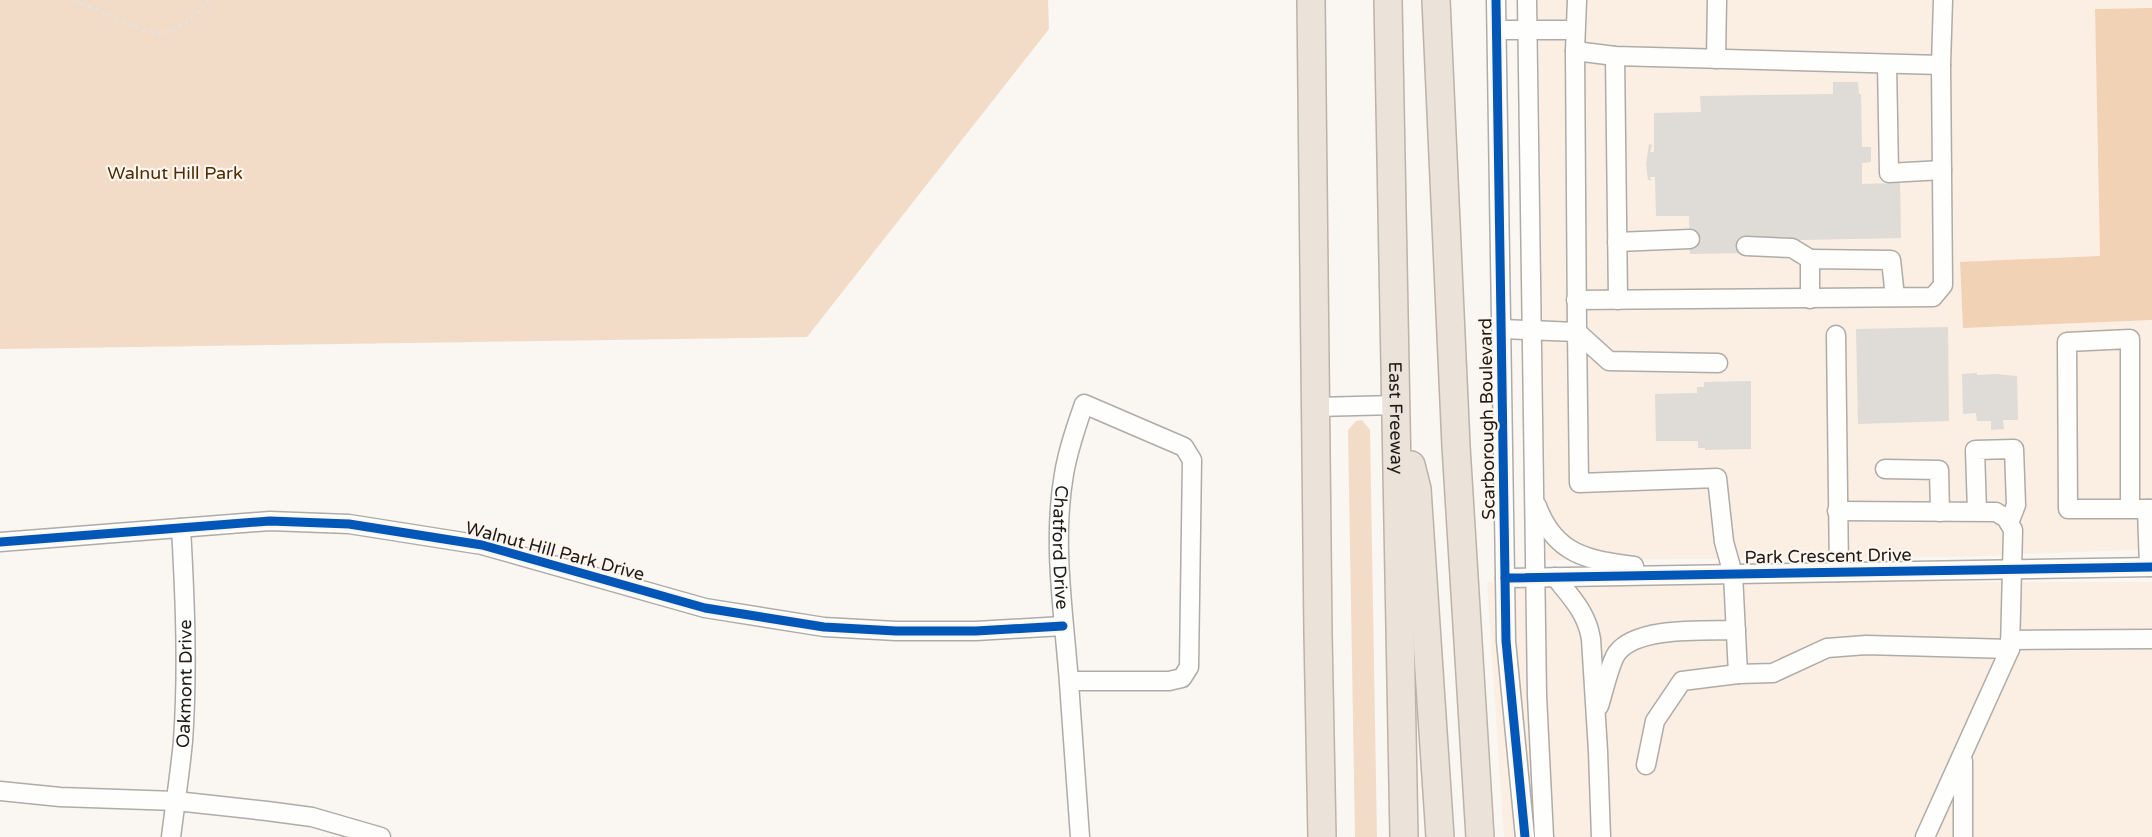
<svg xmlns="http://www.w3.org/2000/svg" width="2152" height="837" viewBox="0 0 2152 837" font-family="'Varela Round',sans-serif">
<rect width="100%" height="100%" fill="#faf6f2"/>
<g fill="#fbeee3">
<polygon points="1538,0 2152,0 2152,8 2095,9 2100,257 1960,263 1963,328 2152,320 2152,549 1954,557 1546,560"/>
<polygon points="1487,582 2152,582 2152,837 1504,837"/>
</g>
<g fill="#f2dcc8">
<polygon points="0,0 1048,0 1049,29 807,337 0,349"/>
<polygon points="1362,420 1370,430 1377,837 1355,837 1348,430 1356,421"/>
</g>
<polygon fill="#f1d2b4" points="2152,8 2152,320 1963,328 1960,262 2100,256 2095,9"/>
<g fill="#dfdbd7">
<polygon points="1833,82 1858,82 1859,94 1861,94 1862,147 1871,147 1871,162 1862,163 1862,184 1900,183 1901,238 1746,241 1746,253 1690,254 1689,216 1656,216 1655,177 1650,177 1651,180 1648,180 1646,164 1649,144 1652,145 1650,152 1654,152 1654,113 1701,112 1700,96 1833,94"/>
<polygon points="1948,327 1949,421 1858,424 1856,329"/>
<polygon points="1977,373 1977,375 1997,374 2017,376 2018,420 2003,420 2004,429 1991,430 1991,421 1977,421 1976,413 1963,414 1962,374"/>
<polygon points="1751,381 1751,449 1705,450 1705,448 1698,448 1698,441 1656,441 1655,394 1697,393 1697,387 1704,387 1704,382"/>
</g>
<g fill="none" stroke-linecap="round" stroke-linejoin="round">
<defs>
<g id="minor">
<polyline points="1496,0 1506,641 1525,837"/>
<polyline points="1527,0 1537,696 1544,837"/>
<polyline points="1497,30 1575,30"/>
<polyline points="1575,51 1615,56 1941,65"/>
<polyline points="1615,56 1618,300"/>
<polyline points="1716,59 1717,0"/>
<polyline points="1887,64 1889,173 1942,170"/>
<polyline points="1617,242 1690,239"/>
<polyline points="1746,246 1792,248 1810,259"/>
<polyline points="1810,299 1810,259 1891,260 1895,297"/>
<polyline points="1576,300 1933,297 1943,285 1941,65 1943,0"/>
<polyline points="1502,329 1577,332 1575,51 1577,0"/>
<polyline points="1577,332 1579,483 1717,478 1724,542 1733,574 1738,674 1773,673 1827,648 1866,645 2010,649"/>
<polyline points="1577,332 1609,361 1718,363"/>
<polyline points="1836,335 1839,572"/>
<polyline points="1316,407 1396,405"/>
<polyline points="1885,469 1939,470 1940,512"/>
<path d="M1537,506C1555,555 1588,560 1634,566"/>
<polyline points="2130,509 2130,339 2067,342 2068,509 2147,509"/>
<polyline points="1837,511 1996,512 2007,519 2013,530 2010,649 1925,837"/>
<polyline points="1977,511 1975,450 2014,449 2016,505 2009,523"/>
<polyline points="0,542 270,521 349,524 482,545 705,608 824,627 896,631 976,631 1063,626"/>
<polyline points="2149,567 2147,509 2152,509"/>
<path d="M1555,577C1571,597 1587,613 1591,639L1598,751L1601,837"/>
<polyline points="1505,578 2152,567"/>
<polyline points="2010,640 2152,639"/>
<path id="s1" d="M1069,681H1169L1182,678L1189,667L1192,460L1184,447L1084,404C1076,427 1068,450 1064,474C1052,543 1064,614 1069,683C1073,734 1076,786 1080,837"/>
<path d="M1599,706C1603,694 1610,662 1617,653C1637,626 1705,631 1736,630"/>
<polyline points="1963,761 1963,837"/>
<polyline points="1646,765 1655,721 1682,681 1738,674"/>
<polyline points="0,791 60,797 176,801 267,811 312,817 381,837"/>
<path id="s2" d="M171,837C175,805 180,773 183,741C188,670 185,598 181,528"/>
</g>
<g id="highway">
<polyline points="1311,0 1318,633 1322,837"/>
<path id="s3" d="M1388,0L1404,837"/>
<polyline points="1436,0 1456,446 1480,837"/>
<polyline points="1411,465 1417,489 1440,837"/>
</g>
</defs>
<use href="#minor" stroke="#afaba7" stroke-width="21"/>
<use href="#highway" stroke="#bdb2a7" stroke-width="30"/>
<path stroke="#e4e2e2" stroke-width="3" stroke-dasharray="3 4.5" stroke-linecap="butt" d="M74,0L148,32C174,38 193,17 210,0"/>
<use href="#minor" stroke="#fefefd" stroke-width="18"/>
<use href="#highway" stroke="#ebe2d9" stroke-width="27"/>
<defs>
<g id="cycleway">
<polyline points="1496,0 1506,641 1525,837"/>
<polyline points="0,542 270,521 349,524 482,545 705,608 824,627 896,631 976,631 1063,626"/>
<polyline points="1505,578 2152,567"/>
</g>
</defs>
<use href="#cycleway" stroke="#fef6ee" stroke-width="13"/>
<use href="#cycleway" stroke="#0057b8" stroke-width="9"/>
</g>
<g text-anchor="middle" stroke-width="4.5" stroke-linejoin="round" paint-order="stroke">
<g font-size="18" fill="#4e2c02" stroke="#fef6ee">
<text x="175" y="179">Walnut Hill Park</text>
</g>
<g font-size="18" fill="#1f1b17" stroke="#fef6ee">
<text dy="6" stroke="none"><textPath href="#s3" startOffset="418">East Freeway</textPath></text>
<text transform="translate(1487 419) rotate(-91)" y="6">Scarborough Boulevard</text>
<text dy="6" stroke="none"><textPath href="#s1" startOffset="604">Chatford Drive</textPath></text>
<text transform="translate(555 551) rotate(15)" y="6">Walnut Hill Park Drive</text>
<text transform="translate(1828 556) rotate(-1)" y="6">Park Crescent Drive</text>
<text dy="6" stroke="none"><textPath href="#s2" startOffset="154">Oakmont Drive</textPath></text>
</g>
</g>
</svg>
